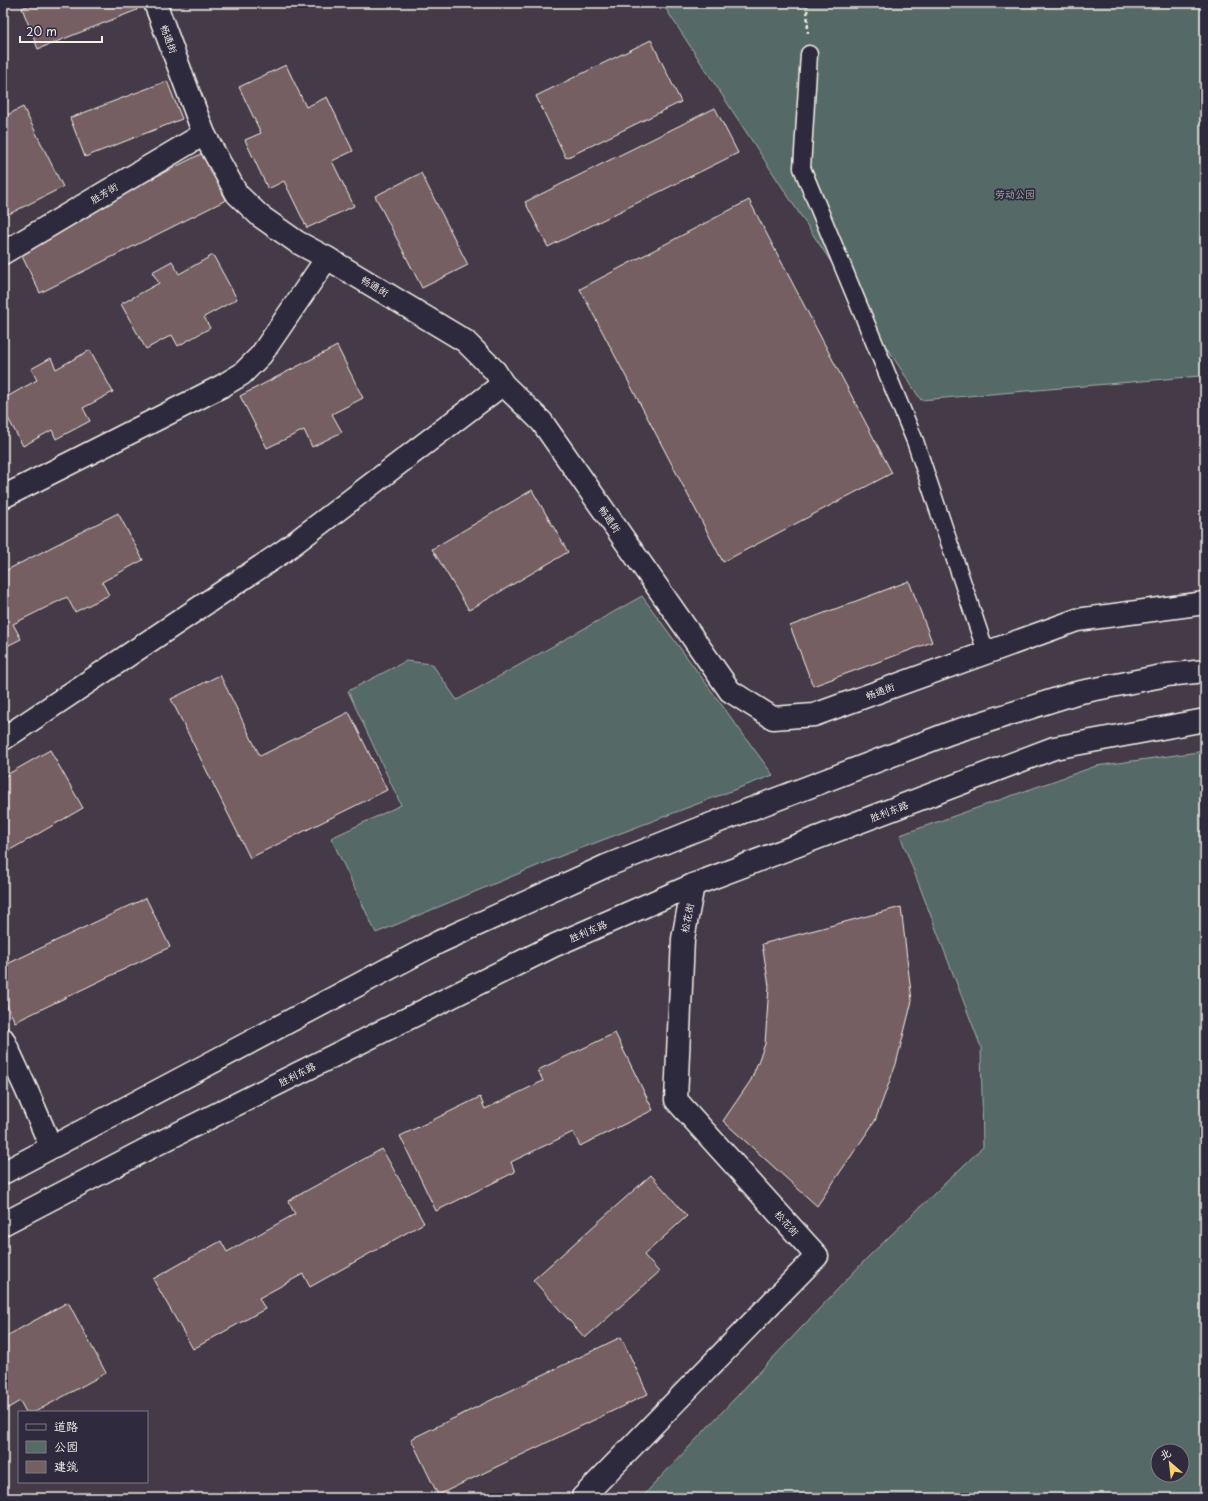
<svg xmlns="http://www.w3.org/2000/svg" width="1208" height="1501" viewBox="0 0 1208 1501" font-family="'Playpen Sans','LXGW WenKai TC',sans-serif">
<rect width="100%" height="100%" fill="#443a48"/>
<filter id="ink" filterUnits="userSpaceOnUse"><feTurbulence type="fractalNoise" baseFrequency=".025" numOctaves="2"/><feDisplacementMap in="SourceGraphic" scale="8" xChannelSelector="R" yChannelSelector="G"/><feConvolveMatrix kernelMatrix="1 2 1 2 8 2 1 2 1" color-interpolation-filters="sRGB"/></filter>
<g filter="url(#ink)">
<g fill="#556b66" stroke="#a4aea7" fill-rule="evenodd">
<polygon points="662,3 1205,3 1205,408 1200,376 921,400"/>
<polygon points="642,596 773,775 561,856 376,933 331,838 401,805 348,691 406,661 432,664 457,700"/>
<path d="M1205,751V1498H641L867,1258L983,1147L981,1047L900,835L1096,766ZM1158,1451H1182V1475H1158Z"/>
</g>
<g fill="#745f62" stroke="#f4f1e8">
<polygon points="35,3 134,3 137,10 38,49 22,8"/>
<polygon points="651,40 681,102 566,158 536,96"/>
<polygon points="286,65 306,107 327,97 353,151 332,161 354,206 307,228 284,181 268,189 245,140 261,133 239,87"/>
<polygon points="167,81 182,119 85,157 70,118"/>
<polygon points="23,107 63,187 3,217 3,117"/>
<polygon points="715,108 738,153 548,247 525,202"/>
<polygon points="203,153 226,200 40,293 17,246"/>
<polygon points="421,173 468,265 422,288 375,196"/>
<polygon points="749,200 892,473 723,562 580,289"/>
<polygon points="213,255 237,299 204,317 210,328 178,346 172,335 146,349 121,304 159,283 152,272 172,261 179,274"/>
<polygon points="337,346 363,398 332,414 342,432 312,447 304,430 267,448 240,396"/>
<polygon points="90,350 113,392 83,408 90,421 56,439 52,430 23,446 3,409 3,399 37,380 31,369 51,358 56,369"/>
<polygon points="532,490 568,552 469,610 432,549"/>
<polygon points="118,513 143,560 102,582 109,595 75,612 67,597 13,624 21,639 3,648 3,572"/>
<polygon points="909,581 932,642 813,686 790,626"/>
<polygon points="220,675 260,756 349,712 387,790 250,858 171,699"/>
<polygon points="50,750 83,808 3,854 3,777"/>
<polygon points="146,898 170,947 15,1022 3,998 3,966"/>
<polygon points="901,907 912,1001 896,1064 875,1121 817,1206 723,1121 751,1080 765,1044 769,986 762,944"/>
<polygon points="615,1033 653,1110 580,1146 573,1132 511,1162 515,1172 436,1211 400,1136 480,1097 485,1109 543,1081 538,1070"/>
<polygon points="382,1149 424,1223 310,1287 303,1274 259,1298 265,1309 193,1349 153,1279 221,1241 227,1252 295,1214 288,1201"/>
<polygon points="651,1175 687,1216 644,1255 659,1272 585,1338 533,1280"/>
<polygon points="68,1302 106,1373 35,1412 26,1412 20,1401 3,1411 3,1338"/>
<polygon points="621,1337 648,1394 438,1495 411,1439"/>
</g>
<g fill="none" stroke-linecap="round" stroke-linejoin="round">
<defs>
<polyline id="service" points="809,54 802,168 915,441 986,652"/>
<g id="minor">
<polyline points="155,3 204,134 237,194 260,216 297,242 327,258 465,341 495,371 503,384 542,422 730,691 773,718 814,715 1077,620 1205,603"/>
<polyline points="3,253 204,134"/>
<polyline points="3,497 222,386 242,374 261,355 327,258"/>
<polyline points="3,739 284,551 503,384"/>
<polyline points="3,1039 27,1091 51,1147"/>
<polyline points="582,1498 817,1256 676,1100 683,939 693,885"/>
</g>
<g id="primary">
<polyline points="3,1173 439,942 606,866 701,828 950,733 1076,693 1167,675 1205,671"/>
<polyline points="3,1224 147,1149 553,946 693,885 1054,748 1205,720"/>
</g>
</defs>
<use href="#service" stroke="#f4f1e8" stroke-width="19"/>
<use href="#minor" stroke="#f4f1e8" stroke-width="25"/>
<use href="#primary" stroke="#f4f1e8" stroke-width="25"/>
<polyline stroke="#f4f1e8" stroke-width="2.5" stroke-dasharray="4 3" stroke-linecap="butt" points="807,3 808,33"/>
<use href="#service" stroke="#2f2a3d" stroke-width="16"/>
<use href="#minor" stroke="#2f2a3d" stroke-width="22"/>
<use href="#primary" stroke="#2f2a3d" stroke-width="22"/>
</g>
</g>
<g text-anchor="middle" stroke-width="3.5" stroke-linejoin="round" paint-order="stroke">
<g font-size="10" fill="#f4f1e8" stroke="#2f2a3d">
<text transform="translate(169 39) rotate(69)" y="4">畅通街</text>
<text transform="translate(104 193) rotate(-31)" y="4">胜芳街</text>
<text transform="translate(375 286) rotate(31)" y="4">畅通街</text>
<text transform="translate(610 519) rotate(55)" y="4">畅通街</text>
<text transform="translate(880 691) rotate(-20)" y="4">畅通街</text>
<text transform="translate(889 811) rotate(-21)" y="4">胜利东路</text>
<text transform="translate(687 918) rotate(-79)" y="4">松花街</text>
<text transform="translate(588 931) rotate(-23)" y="4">胜利东路</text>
<text transform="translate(297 1074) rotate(-27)" y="4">胜利东路</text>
<text transform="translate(787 1223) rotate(48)" y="4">松花街</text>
</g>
<g font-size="10" fill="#acb5ae" stroke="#2f2a3d">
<text x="1015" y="198">劳动公园</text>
</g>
</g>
<rect width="1208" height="1501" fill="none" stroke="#2f2a3d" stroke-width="16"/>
<rect x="8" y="8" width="1192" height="1485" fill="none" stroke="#f4f1e8" stroke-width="1.5" filter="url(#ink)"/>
<rect x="18" y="1411" width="130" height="72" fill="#2f2a3d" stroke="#7e7a81"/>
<rect x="26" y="1424" width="20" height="6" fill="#2f2a3d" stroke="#7e7a81"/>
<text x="54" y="1431" font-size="12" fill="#f4f1e8">道路</text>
<rect x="26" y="1441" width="20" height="12" fill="#556b66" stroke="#7e7a81"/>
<text x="54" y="1451" font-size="12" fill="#f4f1e8">公园</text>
<rect x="26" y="1461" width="20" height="12" fill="#745f62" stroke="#7e7a81"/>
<text x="54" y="1471" font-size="12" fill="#f4f1e8">建筑</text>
<g transform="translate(1170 1463) rotate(332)"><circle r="19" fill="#2f2a3d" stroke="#7e7a81"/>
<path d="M0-3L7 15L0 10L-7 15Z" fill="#ffd166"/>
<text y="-6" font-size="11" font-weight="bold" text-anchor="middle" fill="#f4f1e8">北</text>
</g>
<path d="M20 36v6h82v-6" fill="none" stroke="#f4f1e8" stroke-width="2"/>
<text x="26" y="36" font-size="12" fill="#f4f1e8" stroke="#2f2a3d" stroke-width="3" paint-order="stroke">20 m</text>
</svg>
